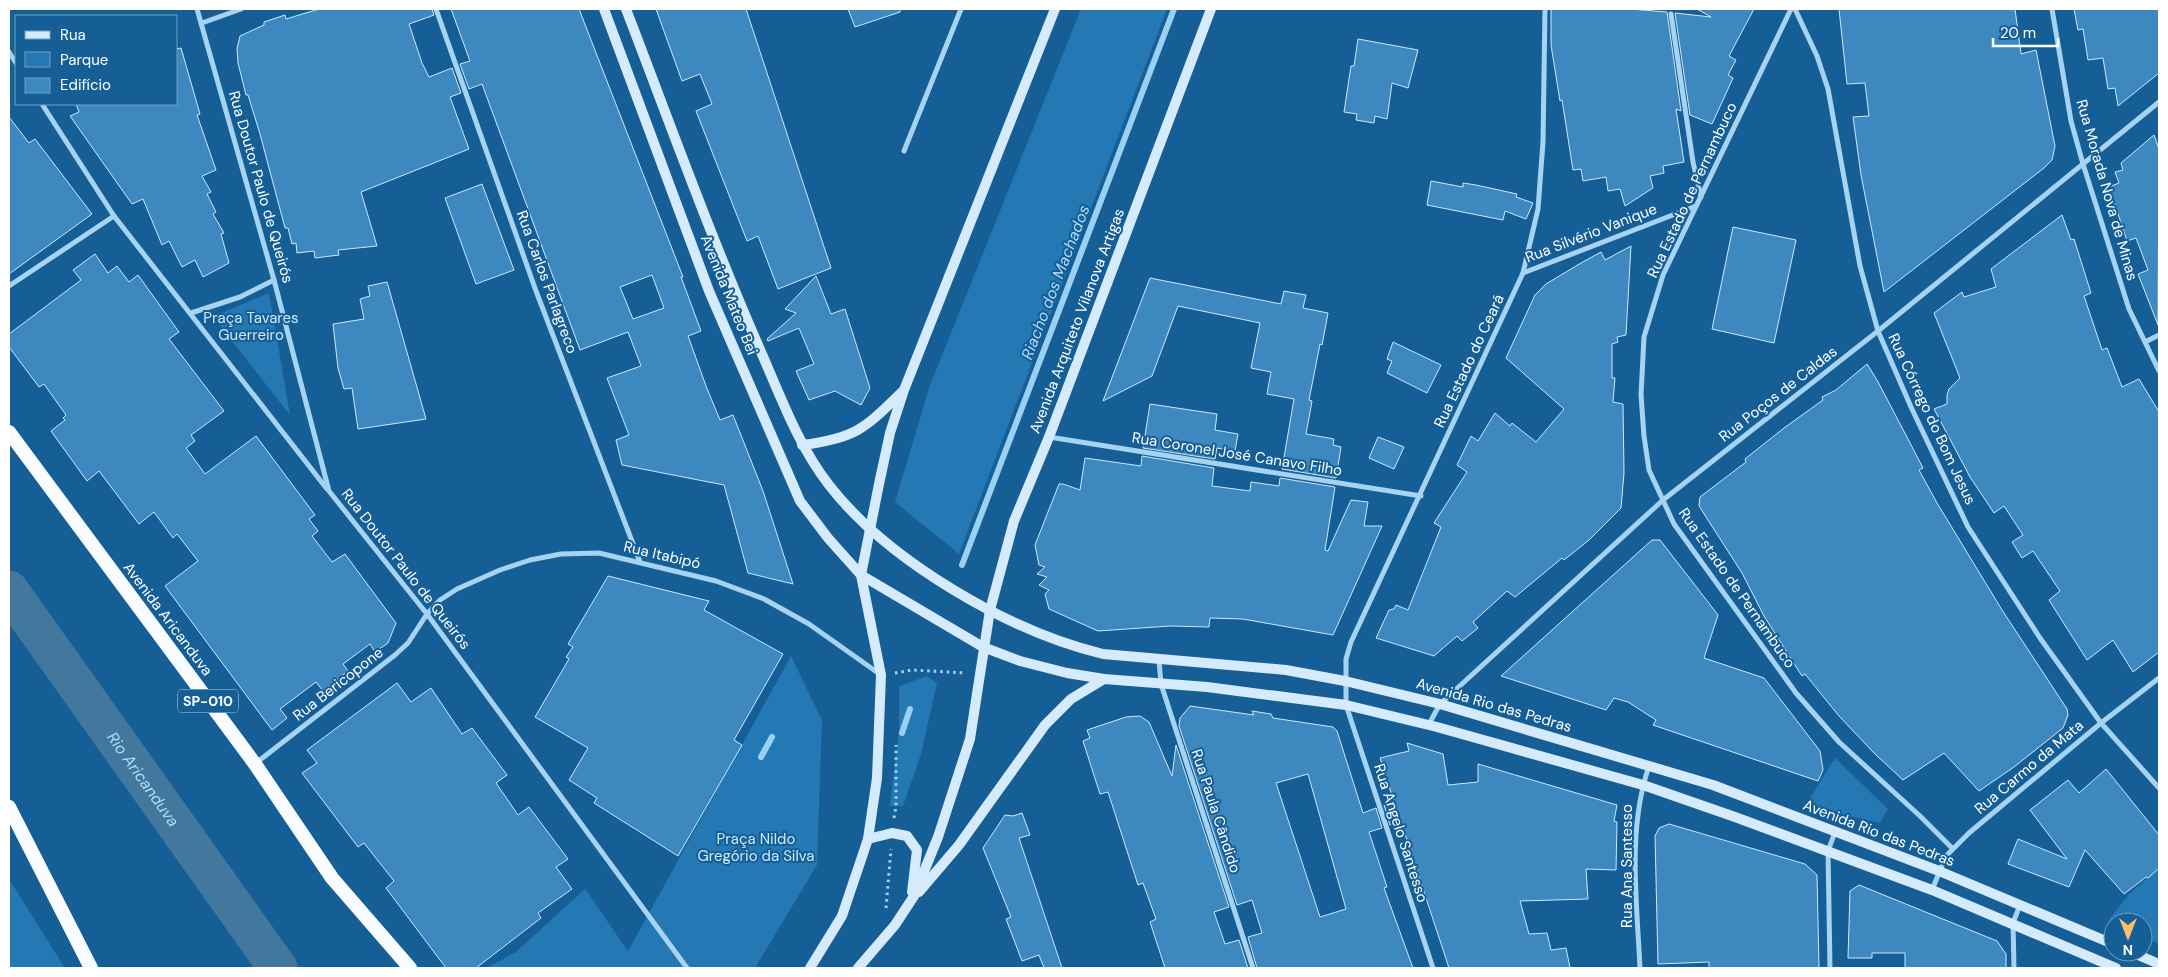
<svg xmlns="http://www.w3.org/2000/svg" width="2168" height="977" viewBox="0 0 2168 977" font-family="'DM Sans',sans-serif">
<rect width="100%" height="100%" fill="#155f96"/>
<g fill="#2478b3">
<polygon points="1081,9 1167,9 959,554 895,502 929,388"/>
<polygon points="269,293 290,415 213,317"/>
<polygon points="791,656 822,720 817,865 755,968 486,968 516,952 585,889 628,951"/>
<polygon points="927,676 937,683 921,754 903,806 890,806 899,731 899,686"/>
<polygon points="1835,758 1888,809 1880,823 1805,806"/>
<polygon points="2159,868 2159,944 2143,937 2143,922 2113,922 2113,924 2108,921 2130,893"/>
<polygon points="9,879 65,968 9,968"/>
</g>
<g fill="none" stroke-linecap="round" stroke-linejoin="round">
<g stroke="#99d0f4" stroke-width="6">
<polyline points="962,565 1174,9"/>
<polyline points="902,733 910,709"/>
<polyline points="761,757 772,737"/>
</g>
<path stroke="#42779e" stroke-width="39" id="s1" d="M9,590L278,968"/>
</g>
<g fill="#3d88be" stroke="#cee9fc" fill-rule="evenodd">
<polygon points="319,9 432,9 434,15 409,24 422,63 429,77 452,68 461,93 450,97 469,149 361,192 377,246 338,250 339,255 315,258 314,251 297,253 296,243 292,244 288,228 285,228 260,134 248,95 246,95 238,63 237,49 240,36 264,25 264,22 285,15 286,19"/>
<path d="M451,9H579L683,277H681L701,331L688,336L706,386L720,420L733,415L763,491L793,584L748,573L724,485L622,465L616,440L629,435L607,378L641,366L628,332L580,350L482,84L469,89L460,64L470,61ZM652,275L664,308L633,319L620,287Z"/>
<polygon points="656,9 746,9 831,268 778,289 758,236 747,241 696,111 712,104 700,74 682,81"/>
<polygon points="848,9 900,9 900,12 855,27"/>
<polygon points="1551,9 1630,9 1667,12 1681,111 1676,109 1684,162 1663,166 1664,173 1650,176 1653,188 1625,206 1620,189 1608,191 1606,177 1583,181 1581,169 1573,170 1562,100 1560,101 1551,45"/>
<polygon points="1697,9 1754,9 1729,56 1736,60 1728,75 1733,78 1712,124 1690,115 1675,13 1711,17"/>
<polygon points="1839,9 2015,9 2021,54 2036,50 2055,146 2052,160 2044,168 1884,292 1861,175 1853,117 1869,116 1865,83 1847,84"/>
<polygon points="2074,9 2159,9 2159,73 2118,106 2115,88 2108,89 2103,58 2088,60 2083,29 2078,30"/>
<polygon points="1358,39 1418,50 1408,88 1392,83 1387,119 1375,116 1374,123 1356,120 1357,114 1344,112 1351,66 1354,66"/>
<polygon points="181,48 200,114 197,115 216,170 202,176 211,192 207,194 216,212 213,214 224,233 221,234 229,263 203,277 195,260 182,267 169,241 162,245 143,199 132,204 70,116 79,112 76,104 176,104 176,49"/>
<polygon points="9,117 29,143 35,139 92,214 9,274"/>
<polygon points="2154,135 2159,149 2158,325 2138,274 2148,270 2136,238 2127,241 2109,187 2119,183 2115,172 2123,170 2121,163"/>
<polygon points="1431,181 1463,187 1463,183 1476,185 1517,194 1516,197 1533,203 1526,219 1505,211 1503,220 1427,205"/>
<polygon points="482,184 514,270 476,284 445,198"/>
<polygon points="2062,215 2071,240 2074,239 2091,293 2084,296 2102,350 2107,348 2122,387 2139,379 2159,412 2159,652 2133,672 2113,640 2087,660 2049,600 2060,591 2033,551 2022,558 2012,542 2023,535 2004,506 1994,513 1970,477 1934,409 1947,404 1947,395 1949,389 1960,378 1934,313 1962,292 1964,297 1996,287 1991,269"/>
<polygon points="1733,227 1796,240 1774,343 1712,329"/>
<polygon points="1631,246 1626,335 1617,337 1618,342 1612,344 1612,378 1615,378 1613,402 1623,404 1624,473 1621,508 1589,540 1564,560 1562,558 1515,597 1507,591 1473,622 1478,628 1462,641 1457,636 1434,656 1376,638 1389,610 1394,609 1396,605 1408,610 1441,527 1434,523 1467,472 1457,465 1471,436 1478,441 1495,413 1510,426 1512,423 1536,442 1564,409 1506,358 1535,295 1546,284 1581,263 1601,252 1605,260"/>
<polygon points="95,254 108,273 117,266 129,282 138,275 179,332 169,339 224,411 191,435 195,441 186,448 205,474 256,436 315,515 309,519 318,531 312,536 332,562 345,554 396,623 388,643 375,652 370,644 343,664 348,671 323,691 316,682 280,709 287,718 272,730 165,586 198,561 177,534 173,538 154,512 139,524 99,471 87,481 51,431 65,420 63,418 66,415 44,384 39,387 9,347 9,334 81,280 73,270"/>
<polygon points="816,276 831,314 845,309 870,388 861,405 835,391 809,400 796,371 814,364 799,328 768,341 767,339 796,313 785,309"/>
<polygon points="1150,278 1281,304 1284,291 1306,295 1303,308 1328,313 1322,345 1320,344 1309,400 1312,401 1306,434 1334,439 1333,445 1341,447 1336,478 1282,469 1294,399 1267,394 1271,372 1251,368 1260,323 1178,306 1152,376 1103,401"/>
<polygon points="387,282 426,419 358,429 352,388 344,389 338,368 333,324 364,319 360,299 370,296 368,286"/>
<polygon points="1393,342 1441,365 1427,393 1387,373 1392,361 1387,359"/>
<polygon points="1867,364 1877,380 1908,439 1923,468 1919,470 1937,503 2002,610 2067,709 2068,715 2063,728 2014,767 1979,791 1944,753 1903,780 1875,754 1839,716 1805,674 1802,676 1764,616 1742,573 1699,506 1700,497 1746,462 1745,459 1784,428 1823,400 1822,397 1836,390"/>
<polygon points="1150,404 1217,414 1215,430 1238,434 1235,451 1217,448 1215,459 1143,448"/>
<polygon points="1378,437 1404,447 1394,469 1369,458"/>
<polygon points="1142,456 1214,468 1212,486 1250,491 1251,482 1279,486 1280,478 1335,487 1325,550 1328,551 1351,500 1368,502 1364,526 1382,526 1333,635 1243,619 1210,618 1209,627 1170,626 1098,631 1049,609 1045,594 1049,590 1039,585 1047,577 1037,574 1045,567 1039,565 1035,545 1059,484 1063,484 1080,490 1085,458 1141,466"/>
<polygon points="1652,540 1660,540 1718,615 1704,658 1764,678 1820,751 1823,770 1818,781 1653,725 1656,720 1628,702 1614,698 1606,710 1501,676"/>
<polygon points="608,576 709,601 704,610 783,654 734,740 742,745 678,856 594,803 597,798 569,780 588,748 535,717 569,659 566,657 573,647 568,644"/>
<polygon points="397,683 411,702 431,688 462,734 472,728 507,775 496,783 518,815 529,807 568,859 556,867 572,889 538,913 541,918 476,968 446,968 386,888 394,881 364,843 358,847 302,773 317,763 307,750"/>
<path d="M1190,706L1254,715L1252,711L1271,714L1273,718L1333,727L1337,731L1363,813L1376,808L1382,828L1369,832L1387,887L1384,888L1413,968H1257L1248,937L1262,933L1252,900L1237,905L1179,726L1180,718ZM1308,774L1346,909L1320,917L1276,783Z"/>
<polygon points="1140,716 1149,722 1172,776 1176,745 1229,907 1214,912 1225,944 1239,940 1248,968 1165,968 1150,922 1156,919 1143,883 1138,885 1108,792 1100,794 1083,741 1090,738 1087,730 1126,717"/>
<polygon points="1407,743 1443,754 1448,785 1478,782 1478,764 1617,805 1614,821 1617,822 1616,870 1586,869 1588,899 1520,901 1529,934 1547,933 1551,950 1566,948 1570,968 1449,968 1401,822 1390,825 1384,805 1394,802 1380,758 1409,751"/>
<polygon points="2106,769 2159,835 2159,868 2148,878 2146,877 2124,894 2085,850 2069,887 2008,864 2018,839 2067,859 2030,810 2068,780 2079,793"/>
<polygon points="1022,813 1030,835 1019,838 1062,968 1044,968 1039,955 1022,961 1006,919 1011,917 983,848 1005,815 1013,816"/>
<polygon points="1669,824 1805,864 1817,875 1819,968 1709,968 1709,962 1658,964 1655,836 1659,828"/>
<polygon points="1859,885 1997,941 2006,954 2006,968 1905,968 1905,953 1872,953 1872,958 1848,958 1850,891"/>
</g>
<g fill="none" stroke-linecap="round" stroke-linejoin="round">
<g stroke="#a6d3f2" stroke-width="3" stroke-dasharray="2.5 4" stroke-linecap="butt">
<polyline points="895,673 912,670 966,673"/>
<polyline points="894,818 896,806 896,745"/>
<polyline points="886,908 891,849"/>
</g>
<g stroke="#a6d3f2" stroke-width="5">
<polyline points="197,9 274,280 329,491 427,614 687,968"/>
<polyline points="436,9 536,291 640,562"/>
<polyline points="1791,9 1663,275 1644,337 1641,395 1644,436 1649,470 1674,524 1796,693 1839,742 1920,816 1952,848"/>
<polyline points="1795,9 1817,56 1828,89 1860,266 1878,331 1911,407 1968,527 2040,638 2101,723 2159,788"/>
<polyline points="2052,9 2071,121 2083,164 2129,309 2159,371"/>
<polyline points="1671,14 1693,162 1701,197"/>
<polyline points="202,23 241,9"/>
<polyline points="9,52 16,63"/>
<polyline points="42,104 114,216 327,489"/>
<polyline points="904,151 961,9"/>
<polyline points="1523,273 1696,206"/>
<polyline points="9,286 114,216"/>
<polyline points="191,313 240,297 274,280"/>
<polyline points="2145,342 2159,335"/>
<polyline points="1049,437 1421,496"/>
<polyline points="1159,660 1161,684 1253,968"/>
<polyline points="1429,724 1440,704 1663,500 1878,331 2159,102"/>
<polyline points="256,763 395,655 408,643 427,614 440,600 457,589 500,570 530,560 561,554 599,553 716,581 764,599 809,624 881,675"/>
<polyline points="1932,890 1946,856 1969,833 2101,723 2159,678"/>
<polyline points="1433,968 1346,705 1346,659 1351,642 1523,273 1538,209 1543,142 1545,9"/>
<path d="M1640,968C1637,902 1627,830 1649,766"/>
<polyline points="1830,968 1828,851 1835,832"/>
<polyline points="2014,968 2013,923 2020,905"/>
</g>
<g stroke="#d5ebfc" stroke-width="10">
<polyline points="604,9 709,291 800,501 828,538 861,575 983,647 1020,661 1067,673 1104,679 1207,687 1346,705 1437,727 1643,785 1735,817 1932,890 2116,968"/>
<path d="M626,9C669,121 710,235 758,345C779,392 797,444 829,485C888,561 1010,632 1103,654L1286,670L1345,681L1440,704L1713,785L1939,871L2113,944"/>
<path d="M802,445C857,438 865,428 903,391"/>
<polyline points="868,839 892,833 907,836 917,850 912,892"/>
<polyline points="919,892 959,845 1045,725 1071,699 1104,679"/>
<polyline points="2131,952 2159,964"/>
<polyline points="810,968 842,916 868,839 877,778 881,675 861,575 879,484 890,433 904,390 1055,9"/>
<polyline points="858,968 895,925 914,896 938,837 970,739 990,610 1014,521 1049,437 1211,9"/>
</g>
<g stroke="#f8fcff" stroke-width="14">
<polyline points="9,432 255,764 332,878 410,968"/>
<polyline points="9,807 91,968"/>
</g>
</g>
<g text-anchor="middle" stroke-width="4" stroke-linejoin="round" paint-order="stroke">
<rect fill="#155f96" stroke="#b9cfe0" stroke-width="1" x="178" y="689.5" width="60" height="23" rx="4"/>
<g font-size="14" font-weight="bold" fill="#fff">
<text x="208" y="706">SP-010</text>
</g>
<g font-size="15" fill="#fff" stroke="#155f96">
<text transform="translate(261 187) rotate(74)" y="5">Rua Doutor Paulo de Queirós</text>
<text transform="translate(1692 190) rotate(-65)" y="5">Rua Estado de Pernambuco</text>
<text transform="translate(2107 190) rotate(74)" y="5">Rua Morada Nova de Minas</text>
<text transform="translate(1591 233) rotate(-21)" y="5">Rua Silvério Vanique</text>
<text transform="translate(547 282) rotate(70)" y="5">Rua Carlos Parlagreco</text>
<text transform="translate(729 295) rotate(68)" y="5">Avenida Mateo Bei</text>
<text transform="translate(1077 321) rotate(-69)" y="5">Avenida Arquiteto Vilanova Artigas</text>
<text transform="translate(1469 361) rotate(-65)" y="5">Rua Estado do Ceará</text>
<text transform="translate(1778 394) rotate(-38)" y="5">Rua Poços de Caldas</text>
<text transform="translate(1932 419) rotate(65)" y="5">Rua Córrego do Bom Jesus</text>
<text transform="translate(1237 454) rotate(9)" y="5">Rua Coronel José Canavo Filho</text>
<text transform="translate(662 555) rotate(13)" y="5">Rua Itabipó</text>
<text transform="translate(406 569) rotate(52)" y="5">Rua Doutor Paulo de Queirós</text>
<text transform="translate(1737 588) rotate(55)" y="5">Rua Estado de Pernambuco</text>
<text transform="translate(168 619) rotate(53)" y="5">Avenida Aricanduva</text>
<text transform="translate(338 684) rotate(-38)" y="5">Rua Bericopone</text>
<text transform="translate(1494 705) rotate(16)" y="5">Avenida Rio das Pedras</text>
<text transform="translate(2029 767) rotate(-40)" y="5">Rua Carmo da Mata</text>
<text transform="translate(1216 811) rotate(72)" y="5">Rua Paula Cândido</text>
<text transform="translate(1401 833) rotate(72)" y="5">Rua Angelo Santesso</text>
<text transform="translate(1879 833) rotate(21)" y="5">Avenida Rio das Pedras</text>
<text transform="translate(1627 866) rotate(-90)" y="5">Rua Ana Santesso</text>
</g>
<g font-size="15" fill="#cee9fc" stroke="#155f96">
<text x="251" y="323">Praça Tavares<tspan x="251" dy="17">Guerreiro</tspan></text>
<text x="756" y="844">Praça Nildo<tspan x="756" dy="17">Gregório da Silva</tspan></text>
</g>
<g font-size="16" font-style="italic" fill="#b3dcf8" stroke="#155f96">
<text transform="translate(1055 282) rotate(-69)" y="6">Riacho dos Machados</text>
<text dy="6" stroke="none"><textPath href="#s1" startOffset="232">Rio Aricanduva</textPath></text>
</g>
</g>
<rect width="2168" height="977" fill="none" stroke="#ffffff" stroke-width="20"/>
<rect x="15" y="15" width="162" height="90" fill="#155f96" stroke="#739fc0"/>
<rect x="25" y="31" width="25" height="8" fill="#d5ebfc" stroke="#739fc0"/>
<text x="60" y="40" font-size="15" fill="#ffffff">Rua</text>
<rect x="25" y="52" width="25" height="15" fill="#2478b3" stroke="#739fc0"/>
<text x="60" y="65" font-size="15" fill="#ffffff">Parque</text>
<rect x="25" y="78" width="25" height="15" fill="#3d88be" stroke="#739fc0"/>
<text x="60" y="90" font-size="15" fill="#ffffff">Edifício</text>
<g transform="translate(2128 937) rotate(180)"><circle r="24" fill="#155f96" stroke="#739fc0"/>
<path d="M0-4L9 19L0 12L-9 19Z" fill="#ffbe67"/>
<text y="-8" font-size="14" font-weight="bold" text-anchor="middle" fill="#ffffff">N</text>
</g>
<path d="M1993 38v8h65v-8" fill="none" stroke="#ffffff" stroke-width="2.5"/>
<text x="2000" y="38" font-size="15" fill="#ffffff" stroke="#155f96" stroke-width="4" paint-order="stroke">20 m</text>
</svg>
